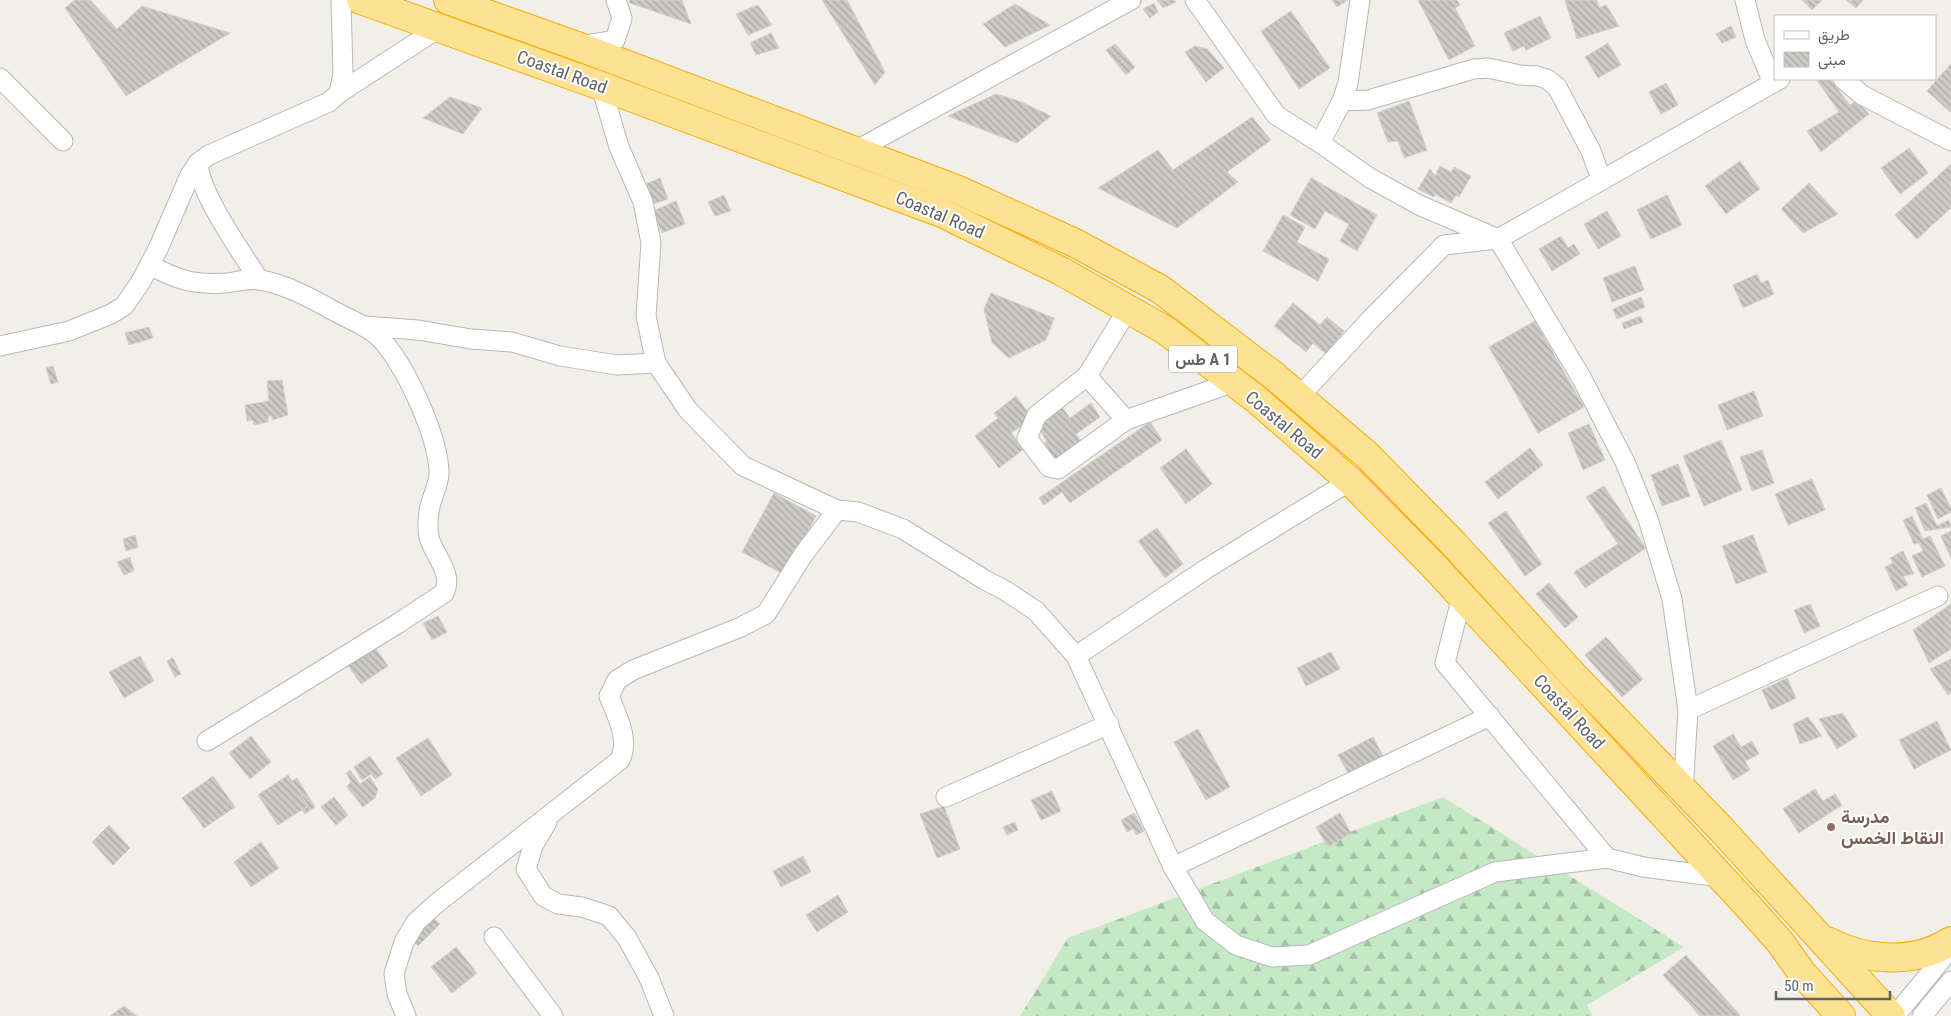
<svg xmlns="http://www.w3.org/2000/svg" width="1951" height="1016" viewBox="0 0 1951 1016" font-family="'Roboto Condensed',Vazirmatn,sans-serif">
<defs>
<pattern id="forest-firs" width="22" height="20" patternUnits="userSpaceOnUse" patternTransform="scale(1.25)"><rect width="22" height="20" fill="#c5e8c5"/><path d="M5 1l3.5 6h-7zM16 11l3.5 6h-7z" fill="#a3c0a4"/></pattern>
<pattern id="building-back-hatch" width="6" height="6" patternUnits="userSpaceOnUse" patternTransform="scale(1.25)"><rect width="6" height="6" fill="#cccac5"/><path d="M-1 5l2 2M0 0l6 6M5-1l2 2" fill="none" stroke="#a9a8a4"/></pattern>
</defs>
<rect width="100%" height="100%" fill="#f1efe8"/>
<polygon fill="url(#forest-firs)" points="1443,797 1684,947 1587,1005 1592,1016 1020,1016 1068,938"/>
<g fill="url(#building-back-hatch)" stroke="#d6d1c6">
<polygon points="75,0 90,0 117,29 142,6 230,33 126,96 65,8"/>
<polygon points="629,0 682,0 691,24 630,3"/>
<polygon points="822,0 847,0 885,72 875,85"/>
<polygon points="1157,0 1174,0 1176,2 1163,8"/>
<polygon points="1332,0 1348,0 1337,7"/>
<polygon points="1418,0 1457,0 1460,5 1455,8 1475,46 1449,60"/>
<polygon points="1565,0 1597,0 1599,8 1606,5 1619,26 1577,39"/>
<polygon points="1802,0 1822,0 1812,10"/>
<polygon points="1846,0 1863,0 1856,8"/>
<polygon points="1154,3 1158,12 1150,18 1143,9"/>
<polygon points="1015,4 1050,25 1005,47 983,24"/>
<polygon points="758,5 772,25 748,35 736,14"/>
<polygon points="1291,11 1330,68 1299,89 1261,31"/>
<polygon points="1540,16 1551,38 1526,50 1524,46 1513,51 1504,33"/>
<polygon points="1731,26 1736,37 1722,43 1716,34"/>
<polygon points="771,33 779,48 756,55 750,43"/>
<polygon points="1608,43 1621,65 1598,78 1585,57"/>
<polygon points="1115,44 1135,67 1126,75 1106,50"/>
<polygon points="1195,46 1207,49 1224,68 1206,82 1185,52"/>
<polygon points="1951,64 1951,111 1950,112 1927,91"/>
<polygon points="1816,79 1830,79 1850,105 1857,101 1869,114 1821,152 1807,131 1839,112"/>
<polygon points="1666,83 1678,105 1661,114 1649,92"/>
<polygon points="996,94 1019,101 1051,116 1017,143 948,116"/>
<polygon points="450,97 482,108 463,134 423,118"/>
<polygon points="1409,101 1427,150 1404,158 1398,141 1388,142 1377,113"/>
<polygon points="1252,117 1271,140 1227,172 1238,182 1177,228 1098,188 1158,150 1173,170"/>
<polygon points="1909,148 1928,173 1900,194 1881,168"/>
<polygon points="1740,161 1760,189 1726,214 1705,186"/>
<polygon points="1951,164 1951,208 1917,239 1895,215"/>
<polygon points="1440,166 1451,172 1454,167 1471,176 1459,197 1456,195 1451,203 1435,194 1434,197 1418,189 1430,169 1435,176"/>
<polygon points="660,178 668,199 653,204 646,184"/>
<polygon points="1311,178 1377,215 1357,251 1340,241 1349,224 1325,211 1315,229 1290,215"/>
<polygon points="1809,183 1838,214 1803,233 1781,209"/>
<polygon points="724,195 731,211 715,216 708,202"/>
<polygon points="1667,195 1682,225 1651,239 1637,210"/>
<polygon points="676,201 685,224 662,233 653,211"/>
<polygon points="1607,211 1621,236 1598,249 1584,224"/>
<polygon points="1283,215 1305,227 1297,242 1329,259 1318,281 1263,251"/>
<polygon points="1561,236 1568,248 1574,244 1580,254 1552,271 1539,249"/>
<polygon points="1635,266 1644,290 1612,302 1603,278"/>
<polygon points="1757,274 1761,283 1768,280 1774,294 1743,308 1733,285"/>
<polygon points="991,293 1054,318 1046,340 1009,358 992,343 984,309"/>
<polygon points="1641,297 1645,307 1617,319 1613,309"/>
<polygon points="1293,303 1320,325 1327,317 1344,331 1326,354 1313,343 1306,352 1274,326"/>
<polygon points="1641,316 1643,322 1624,329 1622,323"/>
<polygon points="1535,321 1584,407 1538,433 1489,347"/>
<polygon points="149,327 153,338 129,345 125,333"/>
<polygon points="53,366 58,382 51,384 46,368"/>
<polygon points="282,380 288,415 273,420 271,416 268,416 268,422 254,425 253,420 247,421 245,405 269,401 267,381"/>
<polygon points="1754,391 1763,416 1727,430 1718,405"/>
<polygon points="1016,396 1032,418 1011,433 1024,449 999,468 975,436 998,418 994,413"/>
<polygon points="1091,403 1100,417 1076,434 1083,444 1057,462 1044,443 1047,441 1036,425 1062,407 1070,418"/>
<polygon points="1150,422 1162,440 1070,503 1062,492 1044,505 1039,498"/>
<polygon points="1589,424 1605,460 1583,470 1568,433"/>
<polygon points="1721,440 1742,490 1704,506 1683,456"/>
<polygon points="1530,448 1543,465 1498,499 1485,482"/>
<polygon points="1186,449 1212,484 1186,504 1160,468"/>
<polygon points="1762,450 1774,483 1752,491 1740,457"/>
<polygon points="1678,464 1690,496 1662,506 1651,475"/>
<polygon points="1812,479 1825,510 1788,525 1775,494"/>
<polygon points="1604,486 1646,548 1585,588 1574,572 1618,544 1586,497"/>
<polygon points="1941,488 1951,508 1951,512 1938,519 1927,495"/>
<polygon points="774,493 816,516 785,575 742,552"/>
<polygon points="1926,503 1937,526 1949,520 1951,527 1925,531 1915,508"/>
<polygon points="1506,511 1542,564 1525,576 1488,523"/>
<polygon points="1912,516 1923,539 1930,536 1945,566 1922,577 1912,556 1923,551 1919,543 1914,544 1903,520"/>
<polygon points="1157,528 1183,564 1165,578 1138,541"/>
<polygon points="1951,531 1951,558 1941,536"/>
<polygon points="135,535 138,547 126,551 123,539"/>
<polygon points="1753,535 1767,572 1736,584 1722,546"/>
<polygon points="1903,551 1914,574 1903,576 1908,585 1896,591 1885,567 1893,563 1890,558"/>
<polygon points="130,557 134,571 124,575 117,562"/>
<polygon points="1549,583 1578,617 1565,628 1536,594"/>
<polygon points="1810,604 1820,626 1804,633 1794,610"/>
<polygon points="1951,604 1951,649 1929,663 1913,630"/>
<polygon points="438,616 447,632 432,640 423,623"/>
<polygon points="1606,637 1643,679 1622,697 1585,655"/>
<polygon points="374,646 388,666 361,684 347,664"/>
<polygon points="1331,652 1340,669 1306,686 1297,668"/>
<polygon points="140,656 154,681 124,698 109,672"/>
<polygon points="173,658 181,674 175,677 167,661"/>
<polygon points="1951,659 1951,693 1948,695 1930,669"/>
<polygon points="1787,678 1796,698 1771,710 1762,690"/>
<polygon points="1843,713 1857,736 1837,749 1819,719"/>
<polygon points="1808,717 1822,736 1800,744 1793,724"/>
<polygon points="1937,721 1951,750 1914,769 1899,740"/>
<polygon points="1198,729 1230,787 1206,800 1174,742"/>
<polygon points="1733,734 1741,747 1752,741 1759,754 1745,761 1750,770 1733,780 1713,746"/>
<polygon points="251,736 271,762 250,779 229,753"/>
<polygon points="1373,737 1384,758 1350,776 1338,755"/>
<polygon points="428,738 452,775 421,796 396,758"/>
<polygon points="370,756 383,774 375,779 371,774 362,780 354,767"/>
<polygon points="350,770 360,784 370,777 378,790 375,798 363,807 347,787 351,781 346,773"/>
<polygon points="288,775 308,806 278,825 258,795"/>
<polygon points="213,776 235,807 204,828 182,798"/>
<polygon points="297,778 315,807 305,814 302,810 308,806 292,781"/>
<polygon points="1815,789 1823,801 1835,794 1842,805 1799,833 1783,809"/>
<polygon points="1052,791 1061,811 1041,820 1031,800"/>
<polygon points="334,797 348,815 336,825 321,807"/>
<polygon points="944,806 960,849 937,858 920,814"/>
<polygon points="1134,813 1144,831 1136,835 1133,829 1127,832 1121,820"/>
<polygon points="1340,813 1351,833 1328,847 1316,827"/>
<polygon points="1015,822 1018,830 1007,835 1003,827"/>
<polygon points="109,825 130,848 113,865 92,842"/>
<polygon points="261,842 279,868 251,887 234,862"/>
<polygon points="803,856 811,872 781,887 773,871"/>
<polygon points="838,895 848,912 817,932 806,915"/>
<polygon points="432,917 440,924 418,946 410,938"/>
<polygon points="456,947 477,973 452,993 431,967"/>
<polygon points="1686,955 1740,1015 1739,1016 1700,1016 1663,975"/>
<polygon points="124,1006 137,1016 110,1016"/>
</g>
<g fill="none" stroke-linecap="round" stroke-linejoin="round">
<defs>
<g id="minor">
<polyline points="1195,0 1276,115 1320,143 1342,101 1348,83 1360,0"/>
<polyline points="1745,0 1755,40 1773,83"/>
<polyline points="579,46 615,40 622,18 616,0"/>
<polyline points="0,78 63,141"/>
<polyline points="1843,79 1862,95 1951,141"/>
<polyline points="601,86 619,147 643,202 651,243 646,316 656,363 688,410 743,466 837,510 858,512 903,529 985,580 1006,591 1036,611 1076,656 1173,867 1205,921 1236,945 1272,957 1309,955 1495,872 1607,858"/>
<polyline points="339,93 439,28"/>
<polyline points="1342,101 1368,100 1474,69 1488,68 1520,75 1537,76 1547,79 1557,87 1591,151 1601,179"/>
<polyline points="855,151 1131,0"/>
<path d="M198,163C200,195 241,251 259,280"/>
<path d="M150,265C177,280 194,285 226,283C236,282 249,278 260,280C286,284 314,300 336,312C351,320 367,326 379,337C405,364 437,433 439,471C440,484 431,497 429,511C428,519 427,529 429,537C434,556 454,573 444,593L397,624L207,741"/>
<polyline points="1128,309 1087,376 1126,420 1234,382"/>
<polyline points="364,326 418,330 471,339 512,342 560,356 617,365 656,363"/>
<polyline points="0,346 69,331 111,314 124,306 140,283 158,249 190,175 198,163 209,155 329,102 339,93 343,74 341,0"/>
<polyline points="1087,376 1037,415 1027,438 1049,467 1058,469 1126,420"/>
<polyline points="1299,397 1369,321 1444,245 1498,239 1419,205 1370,178 1320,143"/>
<polyline points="1462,596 1445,663 1607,858 1643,867 1721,877"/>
<polyline points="1076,656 1206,569 1350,481"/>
<polyline points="1688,710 1672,599 1648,519 1625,462 1581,377 1498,239 1780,79"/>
<polyline points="1683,792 1688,710 1938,596"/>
<polyline points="946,797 1109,724"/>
<polyline points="547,822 533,846 526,869 543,896 558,904 582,907 609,916 627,938 649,978 664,1016"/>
<polyline points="1173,867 1490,716"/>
<polyline points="494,937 553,1016"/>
<path d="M406,1016L397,994L394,974L404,942L416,922L437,903L620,760C630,740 617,716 609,696L617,680L633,670L741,627L766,614L803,555L837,510"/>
<polyline points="1895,1016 1951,948"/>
<polyline points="1922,1016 1951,981"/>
</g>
<g id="highway">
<polyline points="361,0 601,86 944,214 1061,271 1165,330 1256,399 1350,481 1432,564 1747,905 1780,942 1802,973 1841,1016"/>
<polyline points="448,0 577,46 956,189 1075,243 1160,289 1273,375 1367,455 1454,544 1575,677 1722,830 1891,1016"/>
<path d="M1827,941C1865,961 1913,965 1951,941"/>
</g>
</defs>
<use href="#minor" stroke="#b5b8bc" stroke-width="21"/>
<use href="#highway" stroke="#f9ab00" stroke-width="30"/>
<use href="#minor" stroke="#fff" stroke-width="19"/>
<use href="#highway" stroke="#fde293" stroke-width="28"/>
</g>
<circle fill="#8d6e63" stroke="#fff" stroke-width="2" cx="1831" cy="827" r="5"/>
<g text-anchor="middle" stroke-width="4" stroke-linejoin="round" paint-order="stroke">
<rect fill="#fff" stroke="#8f9295" stroke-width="1" x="1169" y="345.5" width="68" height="27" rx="4"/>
<g font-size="16" font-weight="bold" fill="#5f6368">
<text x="1203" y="365">طس A 1</text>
</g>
<g font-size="18" fill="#5f6368" stroke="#fff">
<text transform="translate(562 72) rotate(20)" y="6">Coastal Road</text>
<text transform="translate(940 215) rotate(23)" y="6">Coastal Road</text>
<text transform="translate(1284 425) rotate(40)" y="6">Coastal Road</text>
<text transform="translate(1569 712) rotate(47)" y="6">Coastal Road</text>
</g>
<g font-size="18" font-weight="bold" fill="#785e54" stroke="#fff" text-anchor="start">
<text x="1841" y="823">مدرسة<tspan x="1841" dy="21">النقاط الخمس</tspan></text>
</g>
</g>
<rect x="1774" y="15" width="162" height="65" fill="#ffffff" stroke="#bfc1c3"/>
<rect x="1784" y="31" width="25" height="8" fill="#ffffff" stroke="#bfc1c3"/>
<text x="1818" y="40" font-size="15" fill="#5f6368">طريق</text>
<rect x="1784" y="52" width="25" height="15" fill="url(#building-back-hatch)" stroke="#bfc1c3"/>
<text x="1818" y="65" font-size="15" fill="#5f6368">مبنى</text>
<path d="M1776 991v8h114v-8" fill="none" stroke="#5f6368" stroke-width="2.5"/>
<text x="1784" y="991" font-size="15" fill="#5f6368" stroke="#ffffff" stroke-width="4" paint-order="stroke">50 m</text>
</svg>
